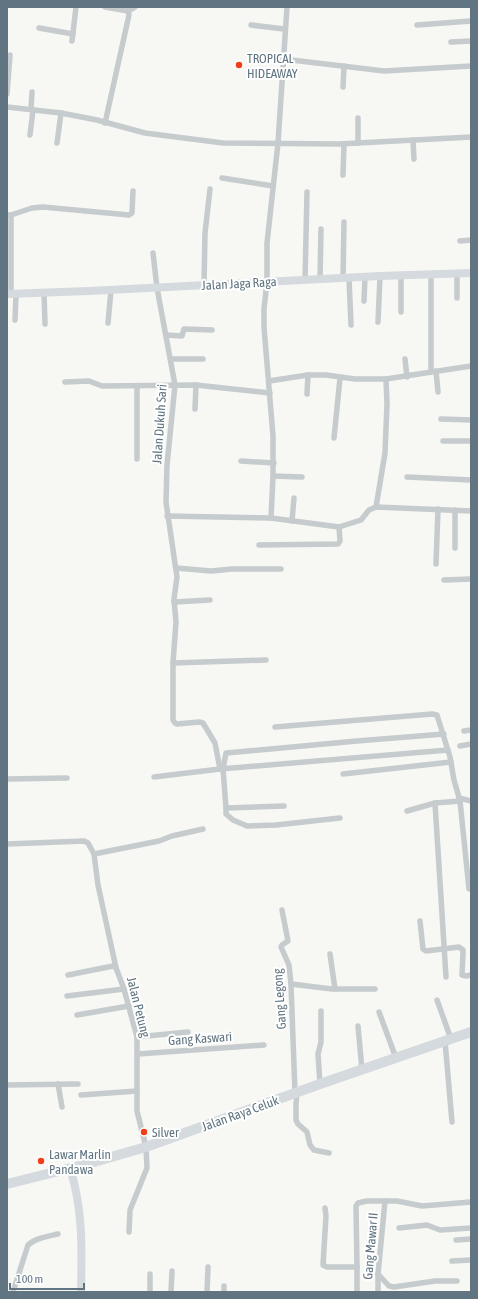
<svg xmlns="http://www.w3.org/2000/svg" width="478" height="1299" viewBox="0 0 478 1299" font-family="'Asap Condensed',sans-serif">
<rect width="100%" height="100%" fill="#f7f7f4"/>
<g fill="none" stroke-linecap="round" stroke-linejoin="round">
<g stroke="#c6cbcd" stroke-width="5.5">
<polyline points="105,7 128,11 129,15 105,123"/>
<polyline points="128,11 135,7"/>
<polyline points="251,25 284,29"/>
<polyline points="417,25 471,21"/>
<polyline points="39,28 73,34"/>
<polyline points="72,41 76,7"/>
<polyline points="451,42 471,41"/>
<polyline points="283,59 384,71 471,66"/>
<polyline points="343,87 344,66"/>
<polyline points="7,94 10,55"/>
<polyline points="7,107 61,113 97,120 145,133 223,143 339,144 471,137"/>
<polyline points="31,109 32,92"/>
<polyline points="358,118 358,143"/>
<polyline points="30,135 33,110"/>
<polyline points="413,140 414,159"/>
<polyline points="57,143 61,113"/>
<polyline points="343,175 344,144"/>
<polyline points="222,178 273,186"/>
<polyline points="7,215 11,215 32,208 43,207 129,215 132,213 133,191"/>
<polyline points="460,241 471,240"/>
<polyline points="153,253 157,288 175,385 167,465 166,502 177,577 174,599 176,622 173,663 173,720 175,723 177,724 199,722 203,723 215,743 220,769"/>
<polyline points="431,274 431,371"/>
<polyline points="401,275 401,312"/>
<polyline points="343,278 344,222"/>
<polyline points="349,278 351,325"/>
<polyline points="320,279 321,229"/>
<polyline points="305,280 307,192"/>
<polyline points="204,285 205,233 210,189"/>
<polyline points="44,293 45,324"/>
<polyline points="11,294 11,215"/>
<polyline points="457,298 457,274"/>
<polyline points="364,301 365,277"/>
<polyline points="15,320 16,294"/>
<polyline points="378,322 380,276"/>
<polyline points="108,323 111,290"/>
<polyline points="166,335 182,336 184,329 185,329 212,330"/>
<polyline points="171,359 203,359"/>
<polyline points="405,359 407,377"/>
<polyline points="436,371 438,392"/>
<polyline points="269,381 308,375 326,375 355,379 386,379 471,366"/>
<polyline points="65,382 89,381 102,386 196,385 270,393"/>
<polyline points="307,394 308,375"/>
<polyline points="195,409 196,385"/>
<polyline points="441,419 471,420"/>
<polyline points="334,438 340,378"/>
<polyline points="443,441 471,441"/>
<polyline points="137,459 137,386"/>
<polyline points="241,461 274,463"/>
<polyline points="273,476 302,477"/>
<polyline points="407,477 471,480"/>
<polyline points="376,507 385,453 387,404 386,379"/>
<polyline points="167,516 271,518 339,527 361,520 369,510 376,507 471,511"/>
<polyline points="271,518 273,476 273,436 264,327 264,309 267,281 267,243 278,143 287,7"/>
<polyline points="292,521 294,498"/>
<polyline points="259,545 338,544 340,541 339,527"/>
<polyline points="455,548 455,510"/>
<polyline points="436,564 438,509"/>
<polyline points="176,568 211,571 232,569 281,569"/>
<polyline points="444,580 471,579"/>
<polyline points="174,602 210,600"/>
<polyline points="173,663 266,660"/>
<polyline points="275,727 432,714 437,715 450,757 454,780 460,801 435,803 407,811"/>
<polyline points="464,731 471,730"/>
<polyline points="460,746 471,744"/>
<polyline points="343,774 451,762"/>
<polyline points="154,777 220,769 448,750"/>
<polyline points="7,779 67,778"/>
<polyline points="459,798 471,801"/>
<polyline points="460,801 469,889"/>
<polyline points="435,803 446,977"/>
<polyline points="284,806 226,808 223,769 226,753 357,741 444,734"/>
<polyline points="226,808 226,814 233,820 247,826 276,825 340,818"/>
<polyline points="7,844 84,841 88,843 94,854 98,885 113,954 116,968 124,989 137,1037 137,1111 146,1147 147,1168 130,1210 129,1232"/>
<polyline points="94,854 159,841 172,836 203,829"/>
<polyline points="282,910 288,941 282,945 281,947 289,965 291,984 295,1093"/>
<polyline points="420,921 423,949 426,951 459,947 463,950 463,953 462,975 466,976 471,975"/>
<polyline points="330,954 335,989"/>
<polyline points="68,975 113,966 116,968"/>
<polyline points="291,984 332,989 375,989"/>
<polyline points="67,996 124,989"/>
<polyline points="437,1000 451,1039"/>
<polyline points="379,1012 396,1058"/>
<polyline points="77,1015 129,1006"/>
<polyline points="358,1026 362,1070"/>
<polyline points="137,1037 188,1032"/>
<polyline points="445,1041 452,1122"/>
<polyline points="138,1054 264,1045"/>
<polyline points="58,1084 62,1107"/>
<polyline points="320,1084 318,1054 321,1042 321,1011"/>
<polyline points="7,1085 78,1084"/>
<polyline points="297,1092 296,1104 296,1120 298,1124 307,1132 310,1145 314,1150 329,1153"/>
<polyline points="81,1095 137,1091"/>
<polyline points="325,1208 326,1216 323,1265 327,1267 357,1267 357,1292"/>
<polyline points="399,1228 427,1225 440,1230 471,1228"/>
<polyline points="456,1240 471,1239"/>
<polyline points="452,1261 471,1260"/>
<polyline points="357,1267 356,1206 358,1203 367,1201 397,1201 422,1206 471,1202"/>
<polyline points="150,1274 150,1292"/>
<polyline points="378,1274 389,1286 394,1287 435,1281 457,1281"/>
<path d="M13,1292L28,1245C35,1238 49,1236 58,1234"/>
<polyline points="171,1292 172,1271"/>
<polyline points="207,1292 208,1267"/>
<polyline points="224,1292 224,1286"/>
<polyline points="378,1292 378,1274 385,1201"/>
</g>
<g stroke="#d5dade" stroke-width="8">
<polyline points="7,294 89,291 380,276 471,273"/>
<path d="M70,1168C83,1209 82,1249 81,1292"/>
</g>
<polyline stroke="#d5dade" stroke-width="10" points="7,1184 87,1164 146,1147 320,1084 471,1032"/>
</g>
<g fill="#f03e1b" stroke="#fff" stroke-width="1.5">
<circle cx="239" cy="65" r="4"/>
<circle cx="144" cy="1132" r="4"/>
<circle cx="41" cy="1161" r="4"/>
</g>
<g text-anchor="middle" stroke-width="4" stroke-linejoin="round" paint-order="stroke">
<g font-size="13" fill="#607581" stroke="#fff" text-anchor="start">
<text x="247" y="63">TROPICAL<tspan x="247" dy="15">HIDEAWAY</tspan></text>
<text x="152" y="1137">Silver</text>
<text x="49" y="1159">Lawar Marlin<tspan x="49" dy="15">Pandawa</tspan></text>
</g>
<g font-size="13" fill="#607581" stroke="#fff">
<text transform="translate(239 283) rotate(-3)" y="5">Jalan Jaga Raga</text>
<text transform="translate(159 424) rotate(-86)" y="5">Jalan Dukuh Sari</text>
<text transform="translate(279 999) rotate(-94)" y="5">Gang Legong</text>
<text transform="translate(139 1007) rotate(76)" y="5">Jalan Petung</text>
<text transform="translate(200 1038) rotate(-4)" y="5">Gang Kaswari</text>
<text transform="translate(240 1113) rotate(-20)" y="5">Jalan Raya Celuk</text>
<text transform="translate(370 1246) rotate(-85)" y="5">Gang Mawar II</text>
</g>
</g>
<rect width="478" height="1299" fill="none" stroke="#607581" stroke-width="16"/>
<path d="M10 1283v6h74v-6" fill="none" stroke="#607581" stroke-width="2"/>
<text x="16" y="1283" font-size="12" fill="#607581" stroke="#ffffff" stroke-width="3" paint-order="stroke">100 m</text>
</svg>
